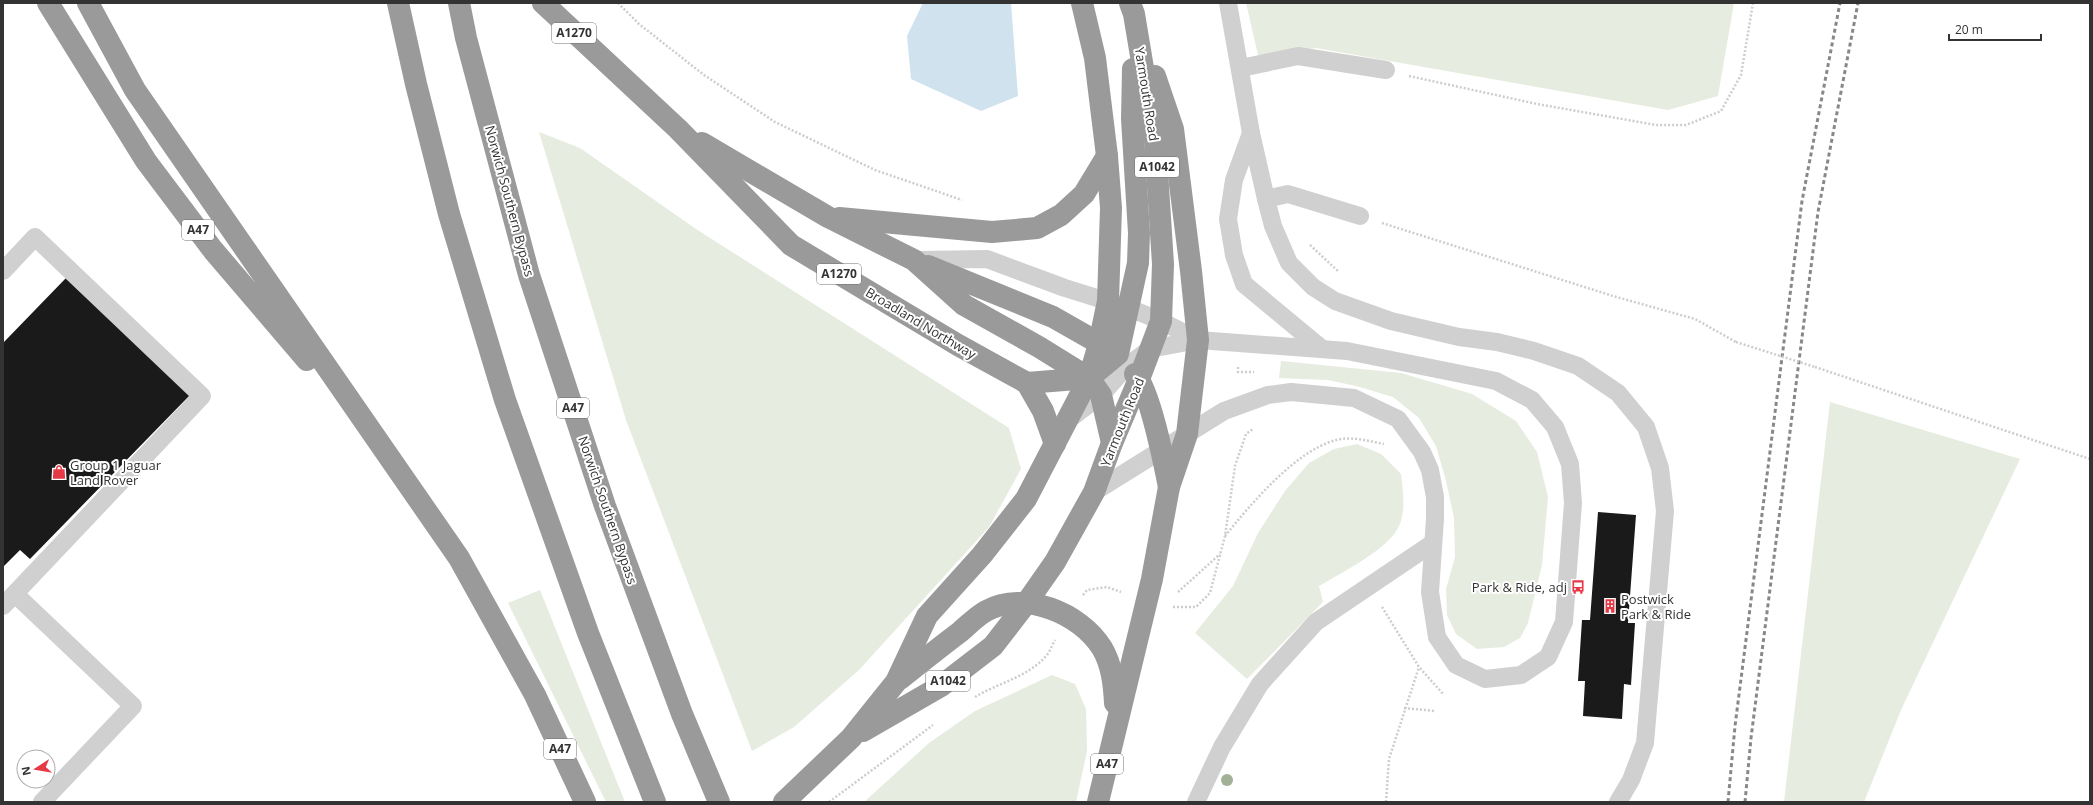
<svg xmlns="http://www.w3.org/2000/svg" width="2093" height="805" viewBox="0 0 2093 805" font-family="'Open Sans',sans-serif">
<rect width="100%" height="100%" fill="#fff"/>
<g fill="#e6ecdf">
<polygon points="1246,3 1734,3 1718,96 1668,110 1316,48 1258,55"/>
<polygon points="539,132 580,148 696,229 1009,428 1021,469 989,527 859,670 794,727 752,751 626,420"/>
<polygon points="1281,361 1401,373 1472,394 1516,421 1537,452 1548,497 1542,565 1528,623 1520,638 1504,647 1477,649 1456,634 1447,615 1446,589 1455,557 1454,518 1446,481 1436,446 1419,418 1393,397 1356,386 1328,380 1279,378"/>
<polygon points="1830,402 2020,459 1901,710 1864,802 1784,802"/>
<path d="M1357,444L1381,454L1401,474C1403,490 1406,511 1399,526C1389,549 1341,573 1319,586L1323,602L1247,679L1195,633L1233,586L1258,533L1285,491L1309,463L1334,449Z"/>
<polygon points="540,590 625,802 606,802 508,603"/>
<polygon points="1052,675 1075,684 1086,709 1087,751 1076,802 864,802 929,743 975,711"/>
</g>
<polygon fill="#cfe2ee" points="923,3 1011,3 1018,96 981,111 911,79 907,36"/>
<g fill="#1a1a1a">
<polygon points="66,278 190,395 30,559 20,550 3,567 3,343"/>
<polygon points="1598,512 1636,515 1628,623 1635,623 1631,685 1624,684 1622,719 1583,716 1585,681 1578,681 1582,620 1590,620"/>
</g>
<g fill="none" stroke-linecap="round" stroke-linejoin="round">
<g stroke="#cdcdcd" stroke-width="2.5" stroke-dasharray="2 2" stroke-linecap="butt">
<polyline points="618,3 639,24 704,75 775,122 875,170 962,200"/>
<polyline points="1409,76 1537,104 1656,125 1686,125 1721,111 1741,75 1753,3"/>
<polyline points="1382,223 1613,296 1695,319 1736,342"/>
<polyline points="1310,245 1339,272"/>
<polyline points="1238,367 1238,372 1254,372"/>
<polyline points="1815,367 2090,459"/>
<path d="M1225,536C1251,504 1295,451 1336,440C1352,436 1368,441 1384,444"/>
<polyline points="1178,592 1220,554"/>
<polyline points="1083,595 1087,590 1107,587 1121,592"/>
<polyline points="1173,607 1196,607 1210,593 1225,536 1235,466 1246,434 1253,429"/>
<polyline points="1382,607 1419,667 1444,695"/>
<path d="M975,697C998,683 1028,677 1046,656C1050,652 1052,645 1055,640"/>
<polyline points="1404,708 1435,711"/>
<polyline points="829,802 933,725"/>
<polyline points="1386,802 1389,759 1419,667"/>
</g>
<g stroke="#d0d0d0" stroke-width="18">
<polyline points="1228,3 1251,133 1266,199 1273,226 1289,263 1313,287 1335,301 1391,321 1459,337 1497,342 1534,351 1578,366 1618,393 1646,427 1660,468 1665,511 1645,743 1631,780 1618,802"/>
<polyline points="1241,68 1298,56 1386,70"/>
<polyline points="1251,133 1234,180 1228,219 1234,255 1244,284 1321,348"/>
<polyline points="1266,199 1288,194 1360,216"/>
<polyline points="917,260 987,259 1065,288 1129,308 1161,321 1198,340"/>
<polyline points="3,271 35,237 202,396 3,606"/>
<polyline points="1068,420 1101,395 1128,365 1150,349 1198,340 1347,351 1496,381 1532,400 1555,427 1570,464 1573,503 1564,622 1548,657 1521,675 1485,679 1456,665 1437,637 1430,592 1435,519 1435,497 1430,470 1422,452 1398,419 1354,398 1291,392 1268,395 1224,411 1094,492"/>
<polyline points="15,594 133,706 42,802"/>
<polyline points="1196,802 1222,747 1260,684 1316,622 1433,543"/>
</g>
<g stroke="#9a9a9a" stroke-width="22">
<polyline points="48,3 146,161 213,250 307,360"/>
<polyline points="88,3 135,90 459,558 535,695 585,802"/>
<polyline points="398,3 416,84 449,214 505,400 588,633 655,802"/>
<polyline points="459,3 466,38 529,275 605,506 682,714 719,802"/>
<polyline points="543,3 678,129 791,245 958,345 1027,383 1043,411 1055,444"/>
<polyline points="702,143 828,217 914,260 964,305 1039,347 1089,378 1101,395 1112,443"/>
<polyline points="839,218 992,232 1037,228 1061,215 1084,194 1107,156"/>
<polyline points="928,266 1053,317 1111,350"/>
<path d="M1135,374C1150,391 1164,462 1169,487"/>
<polyline points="1089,378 1118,354 1138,263 1139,233 1132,119 1133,69"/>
<polyline points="1027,383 1089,378"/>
<path d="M900,679C920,663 940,647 960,632C968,625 977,616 986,611C1025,590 1080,613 1102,648C1112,665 1114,684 1115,703"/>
<polyline points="863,731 941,686 993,646 1027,602 1055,562 1094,492 1112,443 1139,379 1161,321 1163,264 1155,140 1134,14 1130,3"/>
<polyline points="784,802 851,738 896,682 927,616 982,555 1026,499 1089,378 1099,344 1108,301 1111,208 1107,156 1095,58 1082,3"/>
<polyline points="1098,802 1152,579 1169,487 1187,434 1198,340 1191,271 1173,129 1155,76"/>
</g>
<g stroke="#888" stroke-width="3" stroke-dasharray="4 3" stroke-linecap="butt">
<polyline points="1728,802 1735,726 1802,201 1840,3"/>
<polyline points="1745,802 1751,738 1818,212 1858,3"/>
</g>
<polyline stroke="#cdcdcd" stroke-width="2.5" stroke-dasharray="2 2" stroke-linecap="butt" points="1736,342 1815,367"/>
</g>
<circle fill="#a2b095" cx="1227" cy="780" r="6"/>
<defs>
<symbol id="shop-bare" viewBox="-9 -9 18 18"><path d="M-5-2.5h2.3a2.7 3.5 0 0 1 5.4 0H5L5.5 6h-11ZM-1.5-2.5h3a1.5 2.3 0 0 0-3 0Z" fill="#e63946" stroke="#fff" stroke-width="2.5" paint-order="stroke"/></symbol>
<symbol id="bus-bare" viewBox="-9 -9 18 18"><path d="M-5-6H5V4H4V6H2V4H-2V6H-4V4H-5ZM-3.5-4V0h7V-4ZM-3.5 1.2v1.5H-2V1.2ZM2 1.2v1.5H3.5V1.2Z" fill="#e63946" stroke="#fff" stroke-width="2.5" paint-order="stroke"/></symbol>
<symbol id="building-bare" viewBox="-9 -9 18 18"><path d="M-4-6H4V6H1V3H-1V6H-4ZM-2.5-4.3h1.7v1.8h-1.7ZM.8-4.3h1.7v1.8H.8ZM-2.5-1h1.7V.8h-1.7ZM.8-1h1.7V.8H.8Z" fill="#e63946" stroke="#fff" stroke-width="2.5" paint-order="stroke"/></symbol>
</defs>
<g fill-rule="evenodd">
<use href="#shop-bare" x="49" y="462" width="20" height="20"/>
<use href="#bus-bare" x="1568" y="577" width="20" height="20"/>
<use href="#building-bare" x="1600" y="596" width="20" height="20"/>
</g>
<g text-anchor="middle" stroke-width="4" stroke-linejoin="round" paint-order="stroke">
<g fill="#fff" stroke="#707070" stroke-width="1">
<rect x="552" y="23" width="44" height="20" rx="3"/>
<rect x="1135" y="157" width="44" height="20" rx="3"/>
<rect x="182" y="220" width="32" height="20" rx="3"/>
<rect x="817" y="264" width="44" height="20" rx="3"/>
<rect x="557" y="398" width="32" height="20" rx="3"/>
<rect x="926" y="671" width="44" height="20" rx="3"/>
<rect x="544" y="739" width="32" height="20" rx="3"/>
<rect x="1091" y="754" width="32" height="20" rx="3"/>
</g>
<g font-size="12" font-weight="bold" fill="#333">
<text x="574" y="37">A1270</text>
<text x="1157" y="171">A1042</text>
<text x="198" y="234">A47</text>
<text x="839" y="278">A1270</text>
<text x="573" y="412">A47</text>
<text x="948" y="685">A1042</text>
<text x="560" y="753">A47</text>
<text x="1107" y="768">A47</text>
</g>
<g font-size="13" fill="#333" stroke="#fff">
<text transform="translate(1147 94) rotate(81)" y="5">Yarmouth Road</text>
<text transform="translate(510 201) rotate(75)" y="5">Norwich Southern Bypass</text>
<text transform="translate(921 323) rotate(31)" y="5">Broadland Northway</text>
<text transform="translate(1122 422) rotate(-68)" y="5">Yarmouth Road</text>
<text transform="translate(608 510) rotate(71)" y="5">Norwich Southern Bypass</text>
</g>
<g font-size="13" fill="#333" stroke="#fff" text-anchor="start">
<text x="70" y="470">Group 1 Jaguar<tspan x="70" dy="15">Land Rover</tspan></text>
<text x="1567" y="592" text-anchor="end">Park &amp; Ride, adj</text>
<text x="1621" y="604">Postwick<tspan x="1621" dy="15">Park &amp; Ride</tspan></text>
</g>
</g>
<rect width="2093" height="805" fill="none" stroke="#333333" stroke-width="8"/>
<g transform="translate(36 769) rotate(258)"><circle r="19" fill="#ffffff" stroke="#adadad"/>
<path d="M0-3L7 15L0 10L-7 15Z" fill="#e63946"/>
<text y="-6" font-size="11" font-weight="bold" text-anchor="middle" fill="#333333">N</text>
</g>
<path d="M1949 34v6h92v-6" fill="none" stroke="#333333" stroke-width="2"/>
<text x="1955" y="34" font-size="12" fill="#333333" stroke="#ffffff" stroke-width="3" paint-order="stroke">20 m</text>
</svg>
